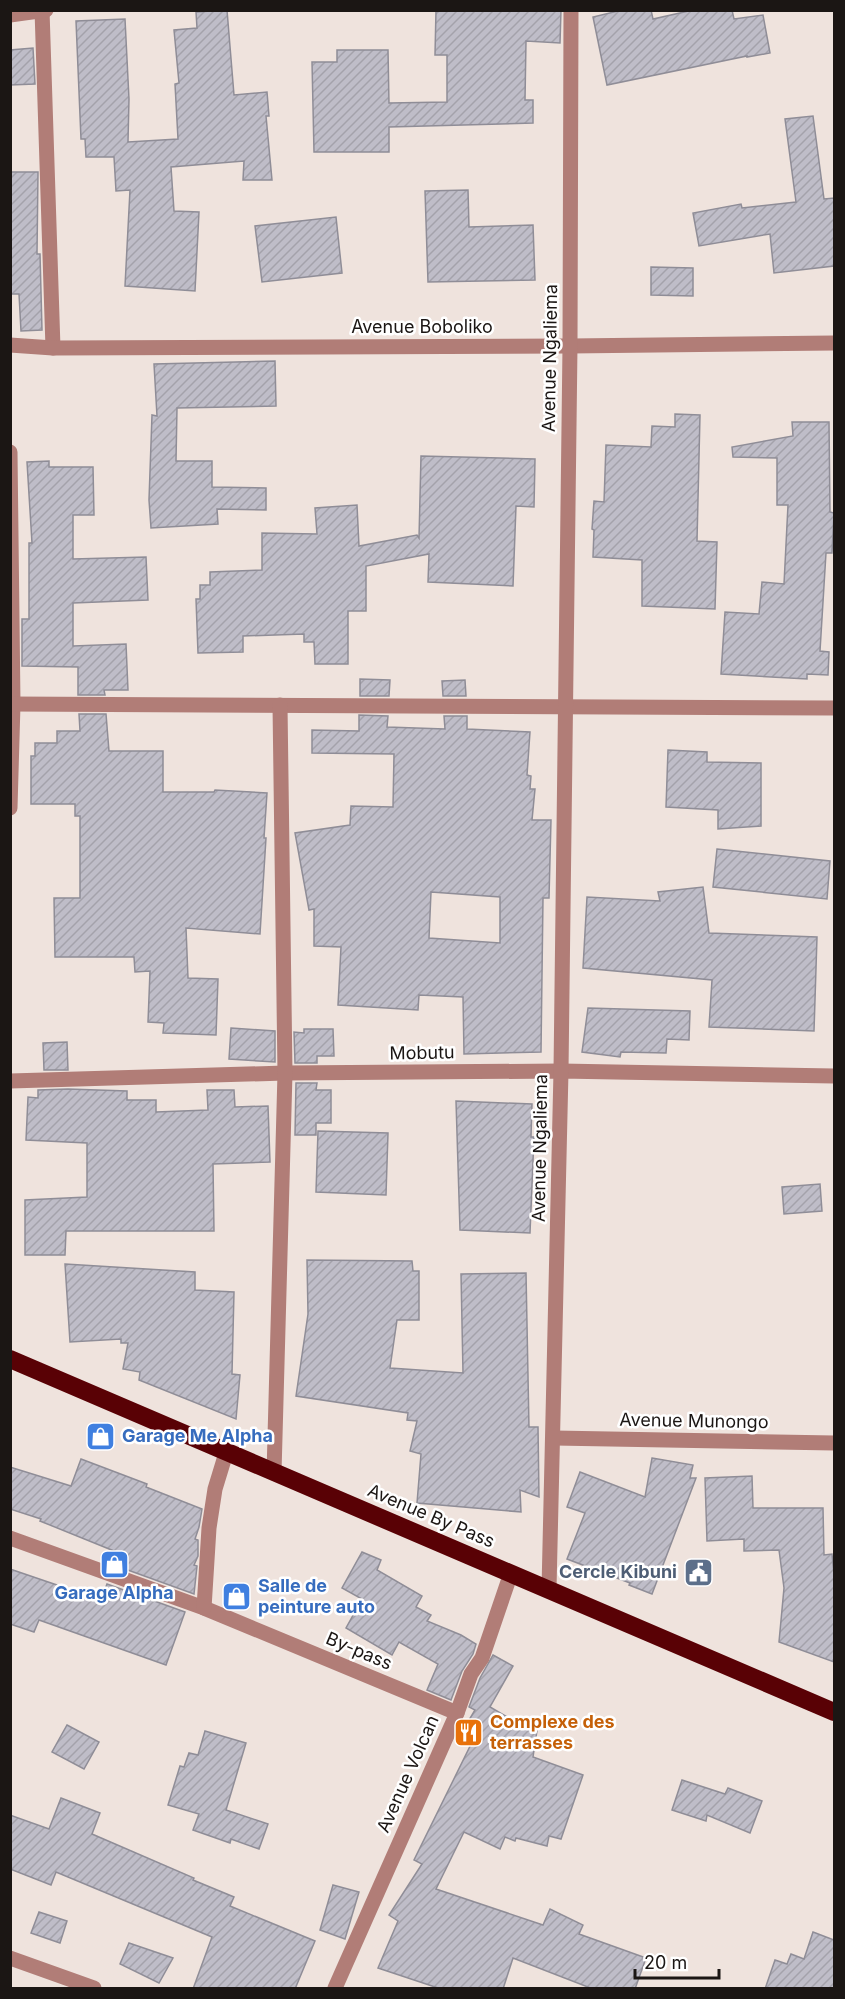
<svg xmlns="http://www.w3.org/2000/svg" width="845" height="1999" viewBox="0 0 845 1999" font-family="Inter,sans-serif">
<defs>
<pattern id="building-hatch" width="6" height="6" patternUnits="userSpaceOnUse" patternTransform="scale(1.5)"><rect width="6" height="6" fill="#bfbdc8"/><path d="M-1 1l2-2M0 6l6-6M5 7l2-2" fill="none" stroke="#a4a2ab"/></pattern>
</defs>
<rect width="100%" height="100%" fill="#efe3dd"/>
<g fill="url(#building-hatch)" stroke="#8f8d97" stroke-width="1.5" fill-rule="evenodd">
<polygon points="227,10 234,95 267,92 269,116 266,116 272,180 243,180 244,161 171,167 174,211 199,212 195,291 125,286 130,190 116,191 114,157 86,157 85,139 81,139 76,21 125,19 129,99 128,142 178,139 175,84 179,83 174,30 197,28 196,12"/>
<polygon points="436,10 561,10 560,43 526,41 525,100 533,100 533,123 389,127 389,152 314,152 312,62 337,62 337,50 388,50 389,103 447,102 447,55 435,55"/>
<polygon points="622,10 651,10 653,19 693,10 732,10 734,19 763,15 770,53 747,57 747,56 607,85 593,17"/>
<polygon points="33,48 35,84 10,85 10,50"/>
<polygon points="813,116 824,199 834,198 834,266 774,273 770,234 699,246 693,213 741,204 742,208 796,202 785,119"/>
<polygon points="10,172 38,172 37,254 40,254 42,330 21,331 19,294 10,294"/>
<polygon points="468,190 469,227 533,225 535,280 428,282 425,191"/>
<polygon points="336,217 342,273 262,282 255,226"/>
<polygon points="651,267 693,268 693,296 651,295"/>
<polygon points="275,361 276,406 177,408 176,461 212,461 212,487 266,488 266,510 217,509 218,524 151,528 149,500 152,415 157,416 154,364"/>
<polygon points="675,414 700,415 697,541 717,542 715,609 642,606 642,560 593,557 594,530 592,529 594,501 604,502 606,445 651,447 652,426 675,427"/>
<polygon points="792,422 829,422 830,512 834,513 832,553 826,553 820,651 829,652 828,675 807,674 807,679 721,674 725,612 759,614 762,582 784,584 788,505 777,505 777,458 733,457 732,447 793,436"/>
<polygon points="421,456 535,459 534,507 516,506 513,586 428,582 429,554 366,566 366,611 348,611 348,664 315,664 314,642 304,642 304,634 243,636 243,652 198,653 196,599 200,599 200,585 210,585 210,572 262,570 262,533 317,534 315,508 357,505 359,546 417,535 419,538"/>
<polygon points="49,461 49,467 93,467 94,515 73,515 73,559 146,557 148,600 73,603 73,646 126,644 128,690 104,690 105,695 78,695 78,667 22,666 22,619 29,619 29,543 32,543 27,462"/>
<polygon points="360,679 390,680 389,696 360,696"/>
<polygon points="465,680 466,696 443,696 442,681"/>
<polygon points="79,714 106,714 109,751 163,751 163,792 214,792 215,790 267,793 264,838 266,838 260,934 186,928 188,978 218,979 216,1035 163,1033 164,1023 148,1022 150,971 135,972 134,957 55,957 54,898 80,898 80,816 75,816 75,804 31,804 31,756 35,756 35,743 57,743 57,731 80,731"/>
<path d="M359,715L388,716L387,727L445,729L444,716H467V729L530,732L527,775L531,776L530,789H535L532,820H551L549,898H543L541,1052L464,1054L463,997L419,995L418,1010L338,1005L341,947L314,946V909L309,910L295,833L350,825L351,806L393,807L394,754L312,753V730L359,731ZM431,892L500,897V943L429,938Z"/>
<polygon points="668,750 707,752 707,762 761,763 761,826 718,829 718,810 666,807"/>
<polygon points="717,849 830,861 827,899 713,887"/>
<polygon points="703,887 709,933 817,937 814,1031 709,1027 712,980 583,968 587,897 660,901 658,892"/>
<polygon points="588,1008 690,1011 689,1040 667,1039 666,1053 621,1052 620,1057 582,1052"/>
<polygon points="231,1028 275,1031 275,1062 229,1059"/>
<polygon points="304,1029 333,1029 334,1056 317,1056 317,1063 295,1063 294,1032 304,1033"/>
<polygon points="67,1042 68,1070 44,1070 43,1043"/>
<polygon points="296,1083 317,1083 316,1090 331,1090 331,1123 316,1123 316,1135 295,1135"/>
<polygon points="68,1089 127,1091 127,1100 156,1100 156,1112 208,1110 207,1090 234,1090 235,1107 268,1106 270,1162 213,1164 214,1231 66,1231 65,1255 25,1255 25,1200 87,1197 87,1143 26,1140 28,1097 38,1098 38,1090"/>
<polygon points="456,1101 532,1104 531,1137 534,1137 530,1233 460,1230"/>
<polygon points="318,1131 388,1133 386,1195 316,1192"/>
<polygon points="820,1184 822,1211 784,1214 782,1187"/>
<polygon points="307,1260 412,1261 413,1271 419,1271 419,1320 397,1320 390,1368 463,1373 461,1274 526,1273 529,1427 538,1427 539,1497 520,1490 521,1512 417,1503 421,1454 410,1451 417,1421 407,1420 408,1413 296,1396 308,1314"/>
<polygon points="65,1264 195,1272 195,1290 234,1292 232,1374 240,1375 236,1419 139,1380 140,1372 123,1369 128,1343 121,1343 121,1339 70,1342"/>
<polygon points="652,1458 693,1465 690,1478 696,1478 652,1594 629,1585 630,1583 567,1559 585,1513 567,1507 580,1472 645,1497"/>
<polygon points="81,1459 147,1484 146,1487 202,1509 199,1527 195,1539 198,1540 198,1556 194,1565 197,1566 194,1594 114,1565 119,1553 40,1521 41,1519 10,1509 10,1467 71,1486"/>
<polygon points="752,1476 753,1508 823,1508 824,1555 832,1554 834,1574 834,1662 779,1642 784,1588 779,1550 744,1551 744,1539 707,1541 705,1478"/>
<polygon points="362,1552 381,1560 377,1570 422,1596 416,1607 431,1615 427,1621 461,1635 476,1644 473,1654 462,1671 451,1700 427,1690 438,1664 399,1642 392,1655 346,1628 362,1599 342,1588"/>
<polygon points="10,1569 101,1600 107,1584 185,1612 166,1665 39,1620 34,1632 10,1624"/>
<polygon points="493,1655 513,1666 490,1707 514,1721 538,1724 533,1757 583,1775 561,1839 549,1836 547,1846 516,1838 515,1841 505,1837 500,1849 464,1832 436,1889 543,1925 550,1909 583,1925 579,1934 646,1958 635,1989 593,1989 513,1958 503,1989 441,1989 378,1968 398,1921 389,1915 422,1864 414,1860 477,1732 466,1725 475,1710 469,1707 480,1678"/>
<polygon points="67,1725 99,1742 84,1769 52,1752"/>
<polygon points="205,1731 246,1743 226,1810 268,1824 259,1849 231,1839 230,1843 193,1830 199,1814 168,1805 180,1766 184,1767 189,1753 198,1755"/>
<polygon points="682,1780 725,1794 728,1788 762,1801 750,1833 707,1815 706,1821 672,1810"/>
<polygon points="61,1798 100,1813 92,1834 194,1878 193,1880 234,1897 230,1906 315,1941 295,1989 193,1989 212,1937 56,1872 51,1885 10,1869 10,1815 49,1829"/>
<polygon points="333,1885 359,1892 345,1939 320,1930"/>
<polygon points="39,1912 67,1921 60,1943 31,1933"/>
<polygon points="813,1932 834,1940 834,1989 765,1989 775,1960 787,1964 791,1954 804,1959"/>
<polygon points="129,1943 173,1958 159,1983 120,1964"/>
</g>
<g fill="none" stroke-linecap="round" stroke-linejoin="round">
<g stroke="#b17d77" stroke-width="15">
<polyline points="42,10 53,348"/>
<polyline points="10,15 46,10"/>
<polyline points="10,345 53,348 570,346 834,343"/>
<polyline points="10,452 13,704 10,808"/>
<polyline points="10,704 834,708"/>
<polyline points="10,1081 285,1073 561,1071 834,1076"/>
<polyline points="554,1438 834,1443"/>
<polyline points="274,1473 285,1073 280,705"/>
<polyline points="10,1538 204,1608 457,1713"/>
<polyline points="549,1589 561,1071 570,346 571,10"/>
<polyline points="204,1608 209,1528 215,1489 226,1453"/>
<polyline points="10,1958 94,1988"/>
<polyline points="335,1988 457,1713 471,1674 482,1658 511,1573"/>
</g>
<polyline stroke="#590105" stroke-width="18" points="10,1359 834,1712"/>
</g>
<defs>
<symbol id="shop-square" viewBox="-11 -11 22 22"><rect x="-9" y="-9" width="18" height="18" rx="4" fill="#3f7fe0" stroke="#fff"/><path d="M-5-2.5h2.3a2.7 3.5 0 0 1 5.4 0H5L5.5 6h-11ZM-1.5-2.5h3a1.5 2.3 0 0 0-3 0Z" fill="#fff"/></symbol>
<symbol id="civic-square" viewBox="-11 -11 22 22"><rect x="-9" y="-9" width="18" height="18" rx="4" fill="#5c6f8a" stroke="#fff"/><path d="M-.6-6.5H3V-4.5H.6V-3L4-1V1h2V6H-6V1h2V-1L-.6-3ZM-1.2 2.5V6h2.4V2.5Z" fill="#fff"/></symbol>
<symbol id="restaurant-square" viewBox="-11 -11 22 22"><rect x="-9" y="-9" width="18" height="18" rx="4" fill="#e8710a" stroke="#fff"/><path d="M-5-6h1v4h1v-4h1v4h1v-4h1v5L-1.5 .5V6h-2V.5L-5-1ZM5-6V6H3V1.5H1.5Q1.5-4 5-6Z" fill="#fff"/></symbol>
</defs>
<g fill-rule="evenodd">
<use href="#shop-square" x="84" y="1420" width="33" height="33"/>
<use href="#shop-square" x="98" y="1548" width="33" height="33"/>
<use href="#civic-square" x="682" y="1556" width="33" height="33"/>
<use href="#shop-square" x="220" y="1580" width="33" height="33"/>
<use href="#restaurant-square" x="452" y="1716" width="33" height="33"/>
</g>
<g text-anchor="middle" stroke-width="5" stroke-linejoin="round" paint-order="stroke">
<g font-size="18" fill="#1b1614" stroke="#fff">
<text x="422" y="333">Avenue Boboliko</text>
<text transform="translate(550 358) rotate(-89)" y="6">Avenue Ngaliema</text>
<text transform="translate(422 1053) rotate(-1)" y="6">Mobutu</text>
<text transform="translate(540 1148) rotate(-89)" y="6">Avenue Ngaliema</text>
<text transform="translate(694 1421) rotate(1)" y="6">Avenue Munongo</text>
<text transform="translate(431 1516) rotate(23)" y="6">Avenue By Pass</text>
<text transform="translate(359 1651) rotate(23)" y="6">By-pass</text>
<text transform="translate(408 1774) rotate(-66)" y="6">Avenue Volcan</text>
</g>
<g font-size="18" font-weight="bold" fill="#366cbe" stroke="#fff" text-anchor="start">
<text x="122" y="1442">Garage Me Alpha</text>
<text x="258" y="1592">Salle de<tspan x="258" dy="21">peinture auto</tspan></text>
<text x="114" y="1599" text-anchor="middle">Garage Alpha</text>
</g>
<g font-size="18" font-weight="bold" fill="#4e5e75" stroke="#fff" text-anchor="end">
<text x="677" y="1578">Cercle Kibuni</text>
</g>
<g font-size="18" font-weight="bold" fill="#c56008" stroke="#fff" text-anchor="start">
<text x="490" y="1728">Complexe des<tspan x="490" dy="21">terrasses</tspan></text>
</g>
</g>
<rect width="845" height="1999" fill="none" stroke="#1b1614" stroke-width="24"/>
<path d="M635 1969v9h84v-9" fill="none" stroke="#1b1614" stroke-width="3"/>
<text x="644" y="1969" font-size="18" fill="#1b1614" stroke="#ffffff" stroke-width="4.5" paint-order="stroke">20 m</text>
</svg>
